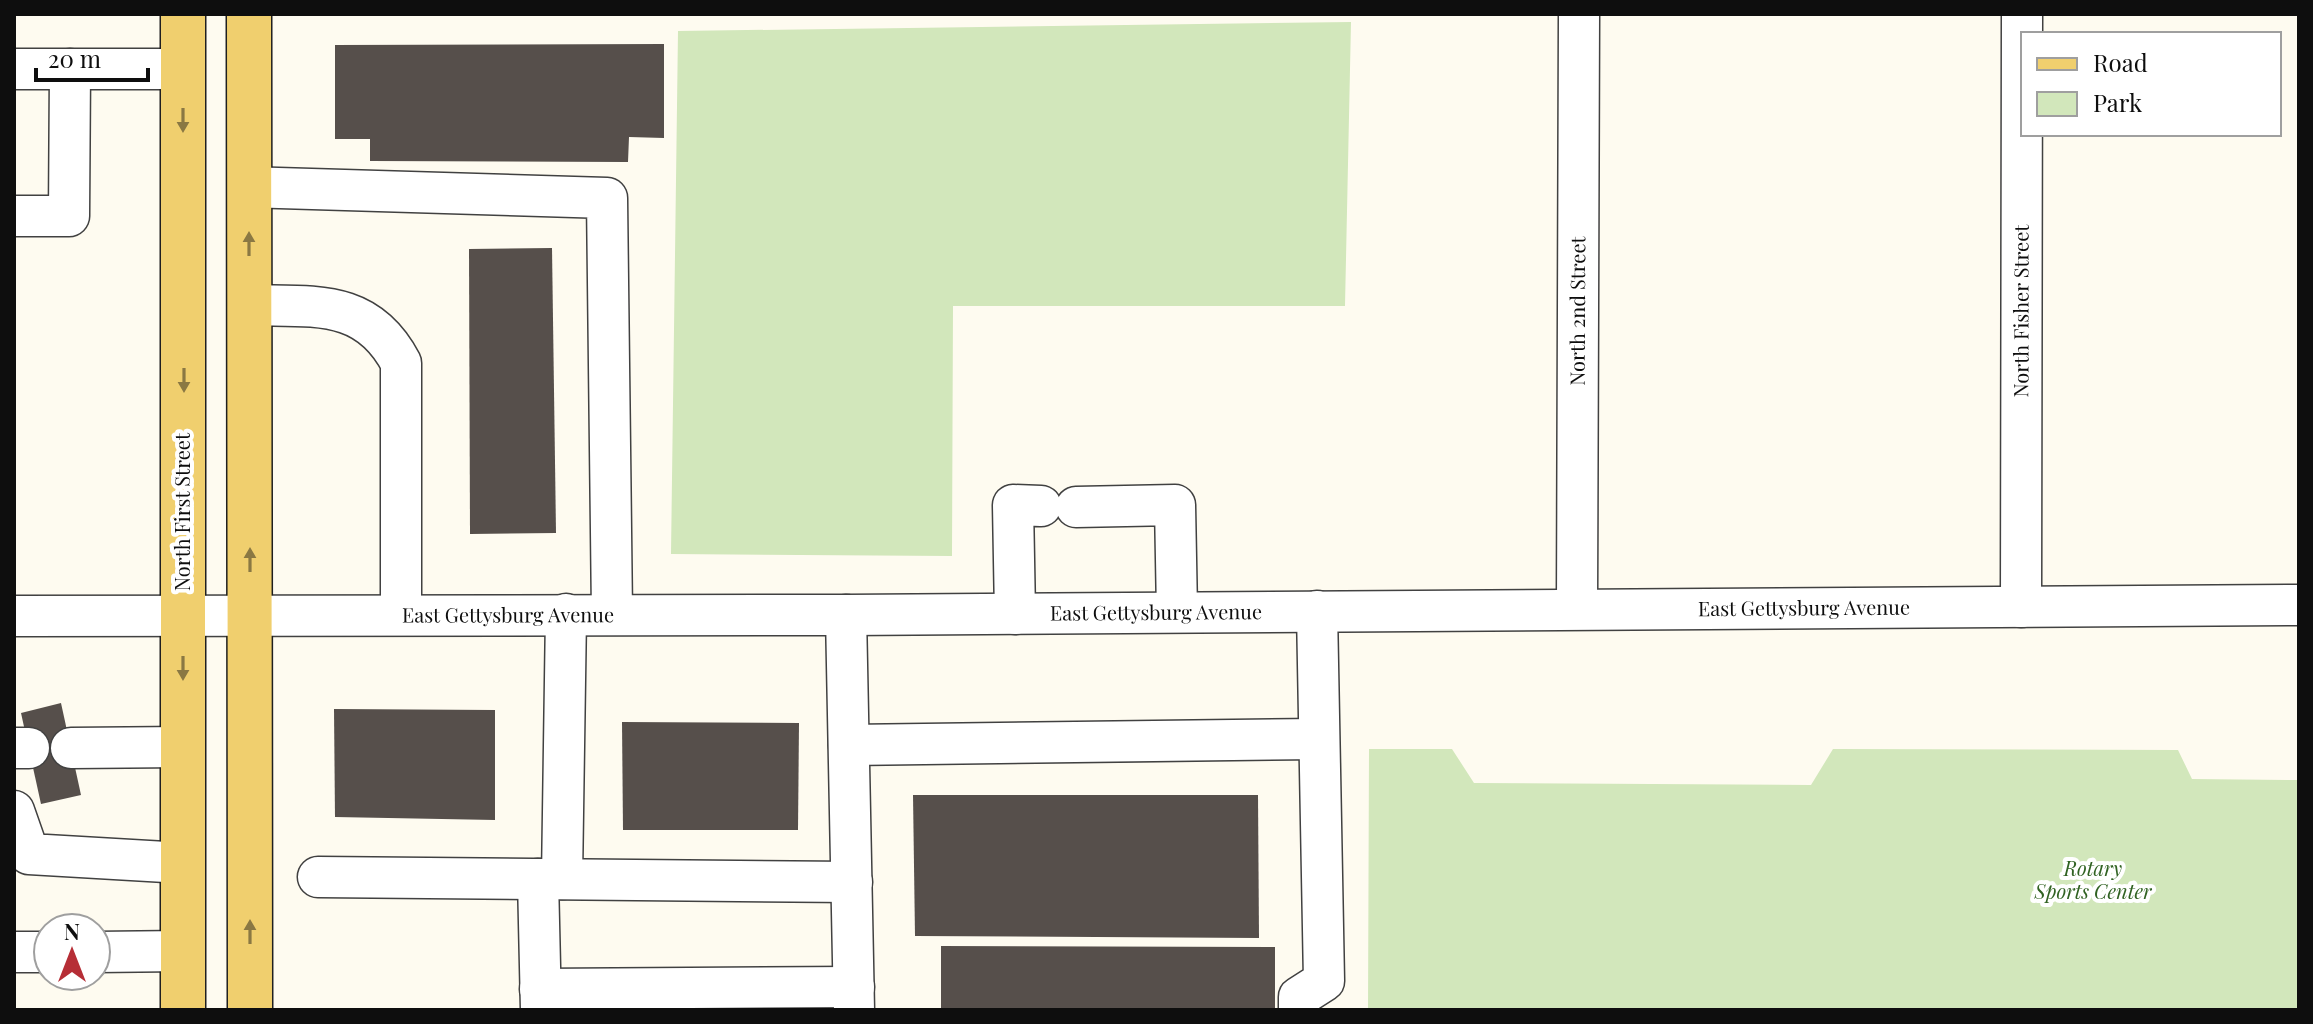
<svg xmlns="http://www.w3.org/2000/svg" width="2313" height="1024" viewBox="0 0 2313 1024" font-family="'Playfair Display',serif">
<rect width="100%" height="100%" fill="#fefbf0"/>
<g fill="#d2e7bb">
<polygon points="1351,22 1345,306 953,306 952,556 671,554 678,31"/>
<polygon points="1369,749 1452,749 1474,783 1811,785 1833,749 2178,750 2192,779 2299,780 2299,1010 1368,1010"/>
</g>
<g fill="#564f4b">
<polygon points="664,44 664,138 629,137 628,162 370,161 370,139 335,139 335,45"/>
<polygon points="552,248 556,533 470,534 469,249"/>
<polygon points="61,703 81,795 41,804 21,713"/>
<polygon points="334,709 495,710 495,820 335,817"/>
<polygon points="622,722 799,723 798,830 623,830"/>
<polygon points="913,795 1258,795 1259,938 915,936"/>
<polygon points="941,946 1275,947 1275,1010 941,1010"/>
</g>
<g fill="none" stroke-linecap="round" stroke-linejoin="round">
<defs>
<g id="minor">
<polyline points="14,69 183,69"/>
<polyline points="249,187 607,198 612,614"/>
<polyline points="14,216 69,216 70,69"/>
<path d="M249,305C314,307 367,298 401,363V615"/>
<polyline points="1076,507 1175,505 1177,612"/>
<path id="s1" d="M1577,607L1579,14"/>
<path id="s2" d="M2021,607L2022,14"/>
<polyline points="1015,614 1013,505 1041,506"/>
<polyline points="846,615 854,1010"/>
<path id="s3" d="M14,616L846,615L2299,605"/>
<polyline points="849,745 1318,739"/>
<polyline points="14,748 29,748"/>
<polyline points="71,748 183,747"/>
<polyline points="14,811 29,854 183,863"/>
<polyline points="318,877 852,882"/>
<polyline points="538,879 541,1010"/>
<polyline points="562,879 566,614"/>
<polyline points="14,952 48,952"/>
<polyline points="96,952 183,951"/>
<polyline points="540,989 854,987"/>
<polyline points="1299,1010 1299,997 1324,981 1317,611"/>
</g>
<g id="major">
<polyline points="249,14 250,1010"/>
<polyline points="183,1010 183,14"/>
</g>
</defs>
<use href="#minor" stroke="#414141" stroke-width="43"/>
<use href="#major" stroke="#1f1f1f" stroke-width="47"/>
<use href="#minor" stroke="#fff" stroke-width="40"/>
<use href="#major" stroke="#f0cf6e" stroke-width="44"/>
</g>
<defs><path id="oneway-solid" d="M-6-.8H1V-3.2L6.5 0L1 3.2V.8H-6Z" transform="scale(2)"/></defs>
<g fill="#8a7843">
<use href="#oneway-solid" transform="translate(183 120) rotate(90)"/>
<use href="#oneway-solid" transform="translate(249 244) rotate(-90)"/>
<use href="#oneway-solid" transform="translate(184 380) rotate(90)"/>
<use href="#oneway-solid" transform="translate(250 560) rotate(-90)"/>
<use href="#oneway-solid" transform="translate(183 668) rotate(90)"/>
<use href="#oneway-solid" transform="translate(250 932) rotate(-90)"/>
</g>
<g text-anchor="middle" stroke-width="8" stroke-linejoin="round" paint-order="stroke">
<g font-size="20" fill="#0e0e0e" stroke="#fff">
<text dy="7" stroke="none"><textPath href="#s1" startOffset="296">North 2nd Street</textPath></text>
<text dy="7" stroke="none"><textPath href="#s2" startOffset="296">North Fisher Street</textPath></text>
<text transform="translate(183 512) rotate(-90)" y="7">North First Street</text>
<text dy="7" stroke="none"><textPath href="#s3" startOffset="1790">East Gettysburg Avenue</textPath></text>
<text dy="7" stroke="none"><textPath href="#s3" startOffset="1142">East Gettysburg Avenue</textPath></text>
<text dy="7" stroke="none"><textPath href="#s3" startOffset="494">East Gettysburg Avenue</textPath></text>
</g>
<g font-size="20" font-style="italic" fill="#306222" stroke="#fff">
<text x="2093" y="876">Rotary<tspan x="2093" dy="23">Sports Center</tspan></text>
</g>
</g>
<rect width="2313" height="1024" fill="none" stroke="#0e0e0e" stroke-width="32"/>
<rect x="2021" y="32" width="260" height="104" fill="#ffffff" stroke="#9f9f9f" stroke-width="2"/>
<rect x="2037" y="58" width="40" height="12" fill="#f0cf6e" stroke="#9f9f9f" stroke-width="2"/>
<text x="2093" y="72" font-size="24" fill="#0e0e0e">Road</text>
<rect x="2037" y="92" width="40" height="24" fill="#d2e7bb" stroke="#9f9f9f" stroke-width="2"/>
<text x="2093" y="112" font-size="24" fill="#0e0e0e">Park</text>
<g transform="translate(72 952)"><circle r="38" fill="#ffffff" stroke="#9f9f9f" stroke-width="2"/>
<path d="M0-6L14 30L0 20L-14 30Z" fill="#b62e36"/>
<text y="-12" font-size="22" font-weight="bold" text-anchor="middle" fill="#0e0e0e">N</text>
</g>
<path d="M36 68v12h112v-12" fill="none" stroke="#0e0e0e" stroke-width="4"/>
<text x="48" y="68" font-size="24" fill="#0e0e0e" stroke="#ffffff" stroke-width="6" paint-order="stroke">20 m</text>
</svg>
